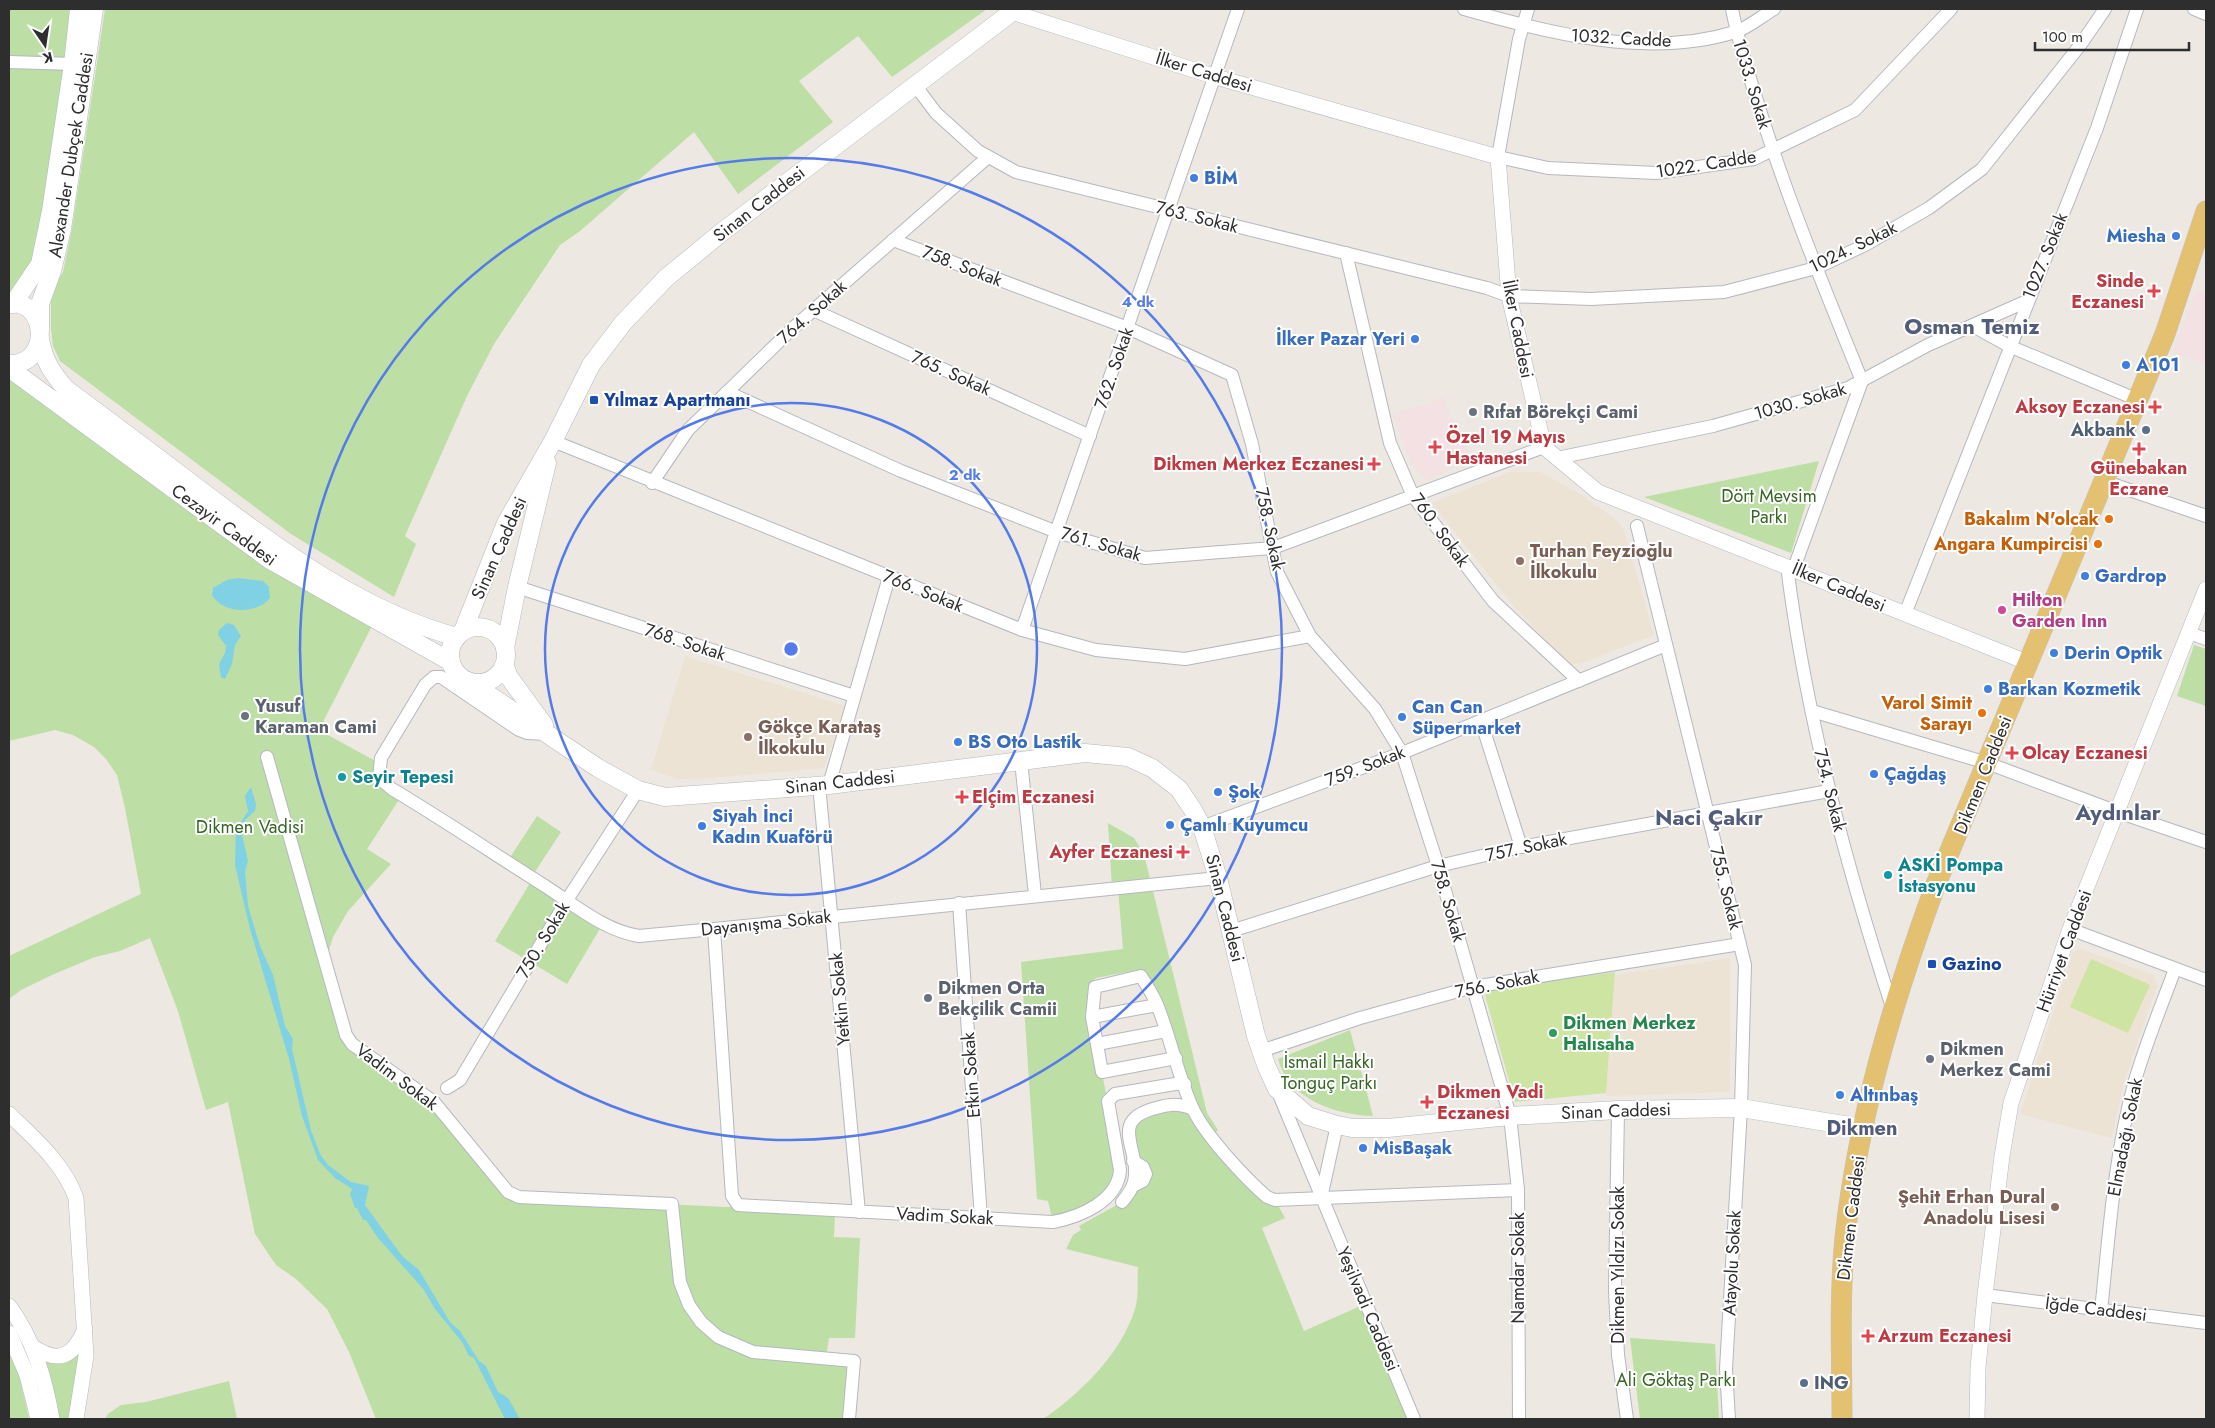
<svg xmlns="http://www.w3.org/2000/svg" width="2215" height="1428" viewBox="0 0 2215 1428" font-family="Jost,sans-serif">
<rect width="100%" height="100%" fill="#ede8e2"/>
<g fill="#ede3d4">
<polygon points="1510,472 1540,472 1580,494 1615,519 1624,530 1654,635 1582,663 1569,665 1512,604 1431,503"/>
<polygon points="685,656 845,706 824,768 709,778 678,779 651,770"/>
<polygon points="2081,949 2154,975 2157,986 2123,1085 2112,1138 2020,1114 2073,952"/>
<polygon points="1730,958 1730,1092 1606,1096 1615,975"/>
</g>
<g fill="#f3e1e3">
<polygon points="2197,290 2206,294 2206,364 2172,352"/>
<polygon points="1442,397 1471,458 1426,481 1410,460 1392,414 1430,403"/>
</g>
<g fill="#bddea5">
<polygon points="9,9 79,9 40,264 9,300"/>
<polygon points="105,9 987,9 892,77 858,36 799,81 833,122 738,194 694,132 580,231 560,245 494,344 467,396 405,536 416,544 394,597 291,534 60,361 53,346 51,328 51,294 63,272 72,229"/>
<polygon points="9,368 375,620 324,720 326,734 379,763 378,769 402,795 367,849 391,864 348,911 333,937 326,960 346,1035 406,1080 508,1192 663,1204 835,1212 834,1237 860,1238 855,1338 829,1338 826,1358 854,1361 849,1419 376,1419 349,1352 327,1309 296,1279 276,1265 255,1234 228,1102 206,1110 178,1011 150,938 120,951 95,957 54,974 21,990 9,999 9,956 141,894 125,808 117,775 106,759 94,747 73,735 55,730 9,741"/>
<polygon points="1819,461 1791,553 1644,497"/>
<polygon points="2194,645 2206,649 2206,706 2177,696"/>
<polygon points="537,816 561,832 531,878 507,862"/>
<path d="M1108,823L1134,838L1144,854L1207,1113L1218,1130L1211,1137L1275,1200L1285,1218L1262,1228L1304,1331L1365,1304L1414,1419H1043C1080,1394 1121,1354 1135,1309C1139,1297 1137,1280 1138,1267L1066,1249L1073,1235L1081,1230L1079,1226L1122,1202L1131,1191L1129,1142L1137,1115L1193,1109L1144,971L1137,970L1096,978L1091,982L1088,997L1120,1170L1111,1195L1053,1222L1048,1201L1037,1199L1021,962L1123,949L1118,888H1112Z"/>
<polygon points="533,878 604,922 567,984 495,941"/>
<path d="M1350,1030L1373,1116C1335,1115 1289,1099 1278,1059Z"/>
<polygon points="85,1328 76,1419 52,1419 43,1353 62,1356"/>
<polygon points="1630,1338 1715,1344 1719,1419 1640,1419"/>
<polygon points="9,1351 18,1371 29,1419 9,1419"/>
<polygon points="229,1381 237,1419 105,1419 108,1414 121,1405 146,1402"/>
</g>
<g fill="#cde4a2">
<polygon points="2091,959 2150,985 2128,1033 2070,1007"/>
<polygon points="1615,972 1606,1093 1515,1102 1485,995 1491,989"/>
</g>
<g fill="#81d1e4">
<path d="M238,578L263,581L269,587L270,598C256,615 223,614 212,595L213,588L227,580Z"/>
<polygon points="227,623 234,625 241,636 235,645 232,664 225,679 221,677 219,664 225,653 226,646 218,635 219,630"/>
<polygon points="251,787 256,804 255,811 245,820 241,830 248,861 245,871 248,906 260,946 273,975 285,1026 293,1039 292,1049 311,1130 320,1154 328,1165 351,1182 369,1186 365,1205 402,1256 419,1270 450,1322 460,1331 479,1361 486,1366 498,1392 508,1398 520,1419 505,1419 474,1358 469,1356 462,1342 435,1309 424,1290 378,1238 366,1220 363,1220 357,1208 355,1208 350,1194 352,1189 335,1178 318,1160 302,1116 289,1059 250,929 235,865 236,830 248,811 245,796"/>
</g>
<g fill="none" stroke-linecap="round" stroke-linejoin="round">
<defs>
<g id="minor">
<path d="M1464,9C1548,33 1648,59 1735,32C1748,28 1762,16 1774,9"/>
<polyline points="1528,9 1519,39 1498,157 1548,168 1656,173 1754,159 1855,110 1951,9"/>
<path d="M1732,9C1738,41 1748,72 1758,104C1787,198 1825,290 1862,381L1794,568"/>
<polyline points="2194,9 2206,14"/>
<polyline points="9,62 73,64"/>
<polyline points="915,85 936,113 978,151 1016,172 1487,288 1509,296 1591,299 1724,292 1816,268 1865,245 1929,208 1982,169 2081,44 2105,9"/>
<polyline points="893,240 1128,328 1232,375 1252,444 1277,572 1310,636 1375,709 1402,753 1438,866 1510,1116 1518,1190 1519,1419"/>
<polyline points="1346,253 1390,443 1413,496 1493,601 1579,681"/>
<polyline points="813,310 1090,436"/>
<polyline points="1973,326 2009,346 2138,400"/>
<polyline points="727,392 901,471 1057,532 1145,558 1273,548 1544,447"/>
<polyline points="553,441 1022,630 1096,650 1185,659 1310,636"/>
<polyline points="1557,458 1713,426 1848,388 1928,345 2027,301"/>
<polyline points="2103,481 2206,516"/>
<polyline points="652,483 688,430 793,328 988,157"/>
<polyline points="1637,526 1745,965 1741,1108 1726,1369 1729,1419"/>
<path d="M1787,566C1806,717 1846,865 1893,1010"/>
<polyline points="517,587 854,696"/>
<polyline points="1905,614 2097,128 2137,9"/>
<polyline points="1022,630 1238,9"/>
<polyline points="2189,633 2206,639"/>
<polyline points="1812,711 1987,763 2118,812 2206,842"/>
<polyline points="1481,721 1521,847"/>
<path d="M547,734L527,733L519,730L441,677H434L425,685L381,758L379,778L392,789C444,820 494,854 545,886C573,904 605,931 639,936L714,929L1218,878"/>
<polyline points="267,757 346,1035 352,1044 434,1102 508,1192 519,1197 672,1204 680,1282 689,1305 701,1322 718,1337 753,1352 854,1361 849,1419"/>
<polyline points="1021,761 1035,895"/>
<polyline points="819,785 859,1212"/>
<polyline points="829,785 889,577"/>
<polyline points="1202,827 1402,753 1666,645"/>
<polyline points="959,903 981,1218"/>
<path d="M714,929L732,1196L738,1205L1053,1222C1080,1217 1118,1201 1120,1170L1108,1101L1115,1094L1175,1084H1185"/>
<polyline points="2070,929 2206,980"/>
<polyline points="1231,931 1438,866 1521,847 1829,791"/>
<polyline points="1092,1017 1157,1005"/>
<polyline points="1097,1044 1166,1031"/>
<polyline points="1261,1051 1360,1018 1473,987 1740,944"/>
<path d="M1176,1058L1102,1072L1092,1017L1095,987L1141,976C1147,986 1154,996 1158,1007C1171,1040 1178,1076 1193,1109C1205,1135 1245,1178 1267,1197L1275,1200L1518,1190"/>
<polyline points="447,1088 460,1080 567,900 638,790"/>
<polyline points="1278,1092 1414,1419"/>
<polyline points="1618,1110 1615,1291 1618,1355 1627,1419"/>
<polyline points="1133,1186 1143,1181 1146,1174 1143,1167 1133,1161"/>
<polyline points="1321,1198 1337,1125"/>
<path d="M1122,1202C1127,1196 1132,1190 1134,1182C1142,1150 1106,1121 1156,1108C1170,1104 1179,1103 1193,1109"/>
<polyline points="1985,1295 2206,1323"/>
<path d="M2101,1311C2109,1235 2114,1158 2134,1084C2145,1045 2161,1007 2175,969"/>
</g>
<g id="tertiary">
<polyline points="1012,12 1216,77 1498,157 1509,296 1544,447 1598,492 2029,663"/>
<path d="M9,1114C34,1138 64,1164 76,1198L86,1356L76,1419"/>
<path d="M9,1306C34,1340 45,1379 52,1419"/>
<polyline points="9,1333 27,1375 38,1419"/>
<path d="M33,1347C59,1364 73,1357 85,1329"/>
<polyline points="1977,1419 1978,1368 1985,1295 2002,1156 2011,1103 2070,929 2206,589"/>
</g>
<g id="secondary">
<path d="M9,304C47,298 53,365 9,364"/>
<polyline points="13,304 40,264 51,211 73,64 79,9"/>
<polyline points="40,329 40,304 52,271 62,229 94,9"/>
<path d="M40,339C44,361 52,373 66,389C114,425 161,460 208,496C284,553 364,612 457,637"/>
<polyline points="9,368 270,560 451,662"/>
<circle cx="478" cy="655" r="28"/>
<polyline points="463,631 506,523 553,441 591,365 623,323 666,278 722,232 1012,12 1013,9"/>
<polyline points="505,648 517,587 547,463"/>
<polyline points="504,665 509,677 544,725"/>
<polyline points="468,681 598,768 638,790 665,797 829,785 1085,753 1128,757 1152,768 1179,789 1193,810 1202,827 1218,878 1256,1036 1266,1065 1277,1089 1308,1116 1337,1125 1352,1128 1388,1128 1510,1116 1618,1110 1741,1108 1862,1128"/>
</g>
<path id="primary" d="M1842,1419C1842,1359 1839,1297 1845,1237C1858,1117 1893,1002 1934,889L2165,334L2206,211"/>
</defs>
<use href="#minor" stroke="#b5b8c0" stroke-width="14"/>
<use href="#tertiary" stroke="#b5b8c0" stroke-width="16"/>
<use href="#secondary" stroke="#b5b8c0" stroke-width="19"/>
<use href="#primary" stroke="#c4c4c4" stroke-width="21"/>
<use href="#minor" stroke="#fff" stroke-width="12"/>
<use href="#tertiary" stroke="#fff" stroke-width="15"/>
<use href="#secondary" stroke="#fff" stroke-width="18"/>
<use href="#primary" stroke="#e4c071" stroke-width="20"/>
</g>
<g fill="none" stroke="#547be9" stroke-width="2.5">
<circle cx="791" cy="649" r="246"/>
<circle cx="791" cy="649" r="491"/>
</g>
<g fill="#3f7fe0" stroke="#fff" stroke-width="2">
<circle cx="1194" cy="178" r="5"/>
<circle cx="2176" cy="236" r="5"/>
<circle cx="1415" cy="339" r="5"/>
<circle cx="2126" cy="365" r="5"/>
<circle cx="2085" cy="576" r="5"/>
<circle cx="2054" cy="653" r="5"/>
<circle cx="1988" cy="689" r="5"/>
<circle cx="1402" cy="717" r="5"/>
<circle cx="958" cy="742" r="5"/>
<circle cx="1874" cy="774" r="5"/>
<circle cx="1218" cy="792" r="5"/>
<circle cx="1170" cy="825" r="5"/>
<circle cx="702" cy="826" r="5"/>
<circle cx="1840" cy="1095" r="5"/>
<circle cx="1363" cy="1148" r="5"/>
</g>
<g fill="#e0444e" stroke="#fff" stroke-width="2">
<path d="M2151.5 283.5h5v5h5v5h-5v5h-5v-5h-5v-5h5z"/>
<path d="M2152.5 399.5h5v5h5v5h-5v5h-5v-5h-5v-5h5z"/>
<path d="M1432.5 439.5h5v5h5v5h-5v5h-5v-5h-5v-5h5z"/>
<path d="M2136.5 441.5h5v5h5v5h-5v5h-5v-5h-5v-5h5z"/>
<path d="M1371.5 456.5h5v5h5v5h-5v5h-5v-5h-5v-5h5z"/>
<path d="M2009.5 745.5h5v5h5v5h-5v5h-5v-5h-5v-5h5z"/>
<path d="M959.5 789.5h5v5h5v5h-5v5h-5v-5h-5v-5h5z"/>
<path d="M1180.5 844.5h5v5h5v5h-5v5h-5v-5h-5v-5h5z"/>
<path d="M1424.5 1094.5h5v5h5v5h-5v5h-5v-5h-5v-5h5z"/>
<path d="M1865.5 1328.5h5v5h5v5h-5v5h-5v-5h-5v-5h5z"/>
</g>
<g fill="#1a4fb4" stroke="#fff" stroke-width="2">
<rect x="589" y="395" width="10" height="10" rx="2.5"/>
<rect x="1927" y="959" width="10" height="10" rx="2.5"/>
</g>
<g fill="#6b7280" stroke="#fff" stroke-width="2">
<circle cx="1473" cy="412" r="5"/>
<circle cx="245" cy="716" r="5"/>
<circle cx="928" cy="998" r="5"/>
<circle cx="1930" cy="1059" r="5"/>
</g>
<g fill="#5c6f8a" stroke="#fff" stroke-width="2">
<circle cx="2146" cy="430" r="5"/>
<circle cx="1804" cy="1383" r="5"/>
</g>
<g fill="#e8710a" stroke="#fff" stroke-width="2">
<circle cx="2109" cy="519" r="5"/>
<circle cx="2098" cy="544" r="5"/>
<circle cx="1982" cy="713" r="5"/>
</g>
<g fill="#8d6e63" stroke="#fff" stroke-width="2">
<circle cx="1520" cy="561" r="5"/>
<circle cx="748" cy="737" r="5"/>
<circle cx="2055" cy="1207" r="5"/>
</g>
<circle fill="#d1479c" stroke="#fff" stroke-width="2" cx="2002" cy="610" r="5"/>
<g fill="#0f9aa8" stroke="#fff" stroke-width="2">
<circle cx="342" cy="777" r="5"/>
<circle cx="1888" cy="875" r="5"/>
</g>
<circle fill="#2e9e5b" stroke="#fff" stroke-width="2" cx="1553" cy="1033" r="5"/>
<g text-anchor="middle" stroke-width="4" stroke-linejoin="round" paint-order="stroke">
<g font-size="18" fill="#2e2e2e" stroke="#fff">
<text transform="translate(1621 38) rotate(3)" y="6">1032. Cadde</text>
<text transform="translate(1204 72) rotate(17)" y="6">İlker Caddesi</text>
<text transform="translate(1752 84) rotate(73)" y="6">1033. Sokak</text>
<text transform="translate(71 155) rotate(-81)" y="6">Alexander Dubçek Caddesi</text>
<text transform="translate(1706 164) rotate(-9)" y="6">1022. Cadde</text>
<text transform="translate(759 204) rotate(-38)" y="6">Sinan Caddesi</text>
<text transform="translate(1197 217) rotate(14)" y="6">763. Sokak</text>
<text transform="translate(1853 247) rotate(-26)" y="6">1024. Sokak</text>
<text transform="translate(2045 256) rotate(-68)" y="6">1027. Sokak</text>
<text transform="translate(962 266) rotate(21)" y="6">758. Sokak</text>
<text transform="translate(812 312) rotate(-42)" y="6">764. Sokak</text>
<text transform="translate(1518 329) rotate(79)" y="6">İlker Caddesi</text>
<text transform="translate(1114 368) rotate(-71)" y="6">762. Sokak</text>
<text transform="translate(951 373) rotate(24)" y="6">765. Sokak</text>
<text transform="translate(1800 401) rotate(-16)" y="6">1030. Sokak</text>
<text transform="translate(224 525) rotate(36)" y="6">Cezayir Caddesi</text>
<text transform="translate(1270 529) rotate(78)" y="6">758. Sokak</text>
<text transform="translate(1440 530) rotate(54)" y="6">760. Sokak</text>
<text transform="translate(1101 544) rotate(16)" y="6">761. Sokak</text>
<text transform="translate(499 548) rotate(-66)" y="6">Sinan Caddesi</text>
<text transform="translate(1839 587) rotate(23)" y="6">İlker Caddesi</text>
<text transform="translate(923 591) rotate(22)" y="6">766. Sokak</text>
<text transform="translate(685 642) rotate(18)" y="6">768. Sokak</text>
<text transform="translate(1365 766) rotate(-21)" y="6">759. Sokak</text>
<text transform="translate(1983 775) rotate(-68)" y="6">Dikmen Caddesi</text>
<text transform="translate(840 782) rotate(-6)" y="6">Sinan Caddesi</text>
<text transform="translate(1830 790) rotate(76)" y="6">754. Sokak</text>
<text transform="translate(1526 847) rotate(-12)" y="6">757. Sokak</text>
<text transform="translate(1726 888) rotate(76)" y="6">755. Sokak</text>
<text transform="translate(1448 901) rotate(74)" y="6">758. Sokak</text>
<text transform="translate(1225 908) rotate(76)" y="6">Sinan Caddesi</text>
<text transform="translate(766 923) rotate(-6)" y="6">Dayanışma Sokak</text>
<text transform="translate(543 940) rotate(-59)" y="6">750. Sokak</text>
<text transform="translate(2064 951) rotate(-70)" y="6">Hürriyet Caddesi</text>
<text transform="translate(1497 984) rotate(-11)" y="6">756. Sokak</text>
<text transform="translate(840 999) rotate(-95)" y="6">Yetkin Sokak</text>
<text transform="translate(971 1075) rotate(-94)" y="6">Etkin Sokak</text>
<text transform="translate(397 1077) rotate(37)" y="6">Vadim Sokak</text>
<text transform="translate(1616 1111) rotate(-2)" y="6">Sinan Caddesi</text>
<text transform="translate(2125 1137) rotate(-79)" y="6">Elmadağı Sokak</text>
<text transform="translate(945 1216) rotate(3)" y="6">Vadim Sokak</text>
<text transform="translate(1851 1218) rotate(-83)" y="6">Dikmen Caddesi</text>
<text transform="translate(1732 1263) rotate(-87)" y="6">Atayolu Sokak</text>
<text transform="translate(1618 1265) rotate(-90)" y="6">Dikmen Yıldızı Sokak</text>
<text transform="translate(1518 1268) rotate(-90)" y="6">Namdar Sokak</text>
<text transform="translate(1368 1309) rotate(67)" y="6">Yeşilvadi Caddesi</text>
<text transform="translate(2096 1309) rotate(7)" y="6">İğde Caddesi</text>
</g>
<g font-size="18" font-weight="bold" fill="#366cbe" stroke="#fff" text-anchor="start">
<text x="1204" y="184">BİM</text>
<text x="2166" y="242" text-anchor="end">Miesha</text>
<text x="1405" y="345" text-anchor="end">İlker Pazar Yeri</text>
<text x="2136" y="371">A101</text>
<text x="2095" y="582">Gardrop</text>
<text x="2064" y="659">Derin Optik</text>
<text x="1998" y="695">Barkan Kozmetik</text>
<text x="1412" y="713">Can Can<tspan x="1412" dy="21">Süpermarket</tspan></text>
<text x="968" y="748">BS Oto Lastik</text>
<text x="1884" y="780">Çağdaş</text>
<text x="1228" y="798">Şok</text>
<text x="712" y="822">Siyah İnci<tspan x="712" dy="21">Kadın Kuaförü</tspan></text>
<text x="1180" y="831">Çamlı Kuyumcu</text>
<text x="1850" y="1101">Altınbaş</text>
<text x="1373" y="1154">MisBaşak</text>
</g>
<g font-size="18" font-weight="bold" fill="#be3a42" stroke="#fff" text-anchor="start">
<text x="2144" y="287" text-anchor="end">Sinde<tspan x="2144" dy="21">Eczanesi</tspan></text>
<text x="2145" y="413" text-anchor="end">Aksoy Eczanesi</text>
<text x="1446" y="443">Özel 19 Mayıs<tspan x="1446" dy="21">Hastanesi</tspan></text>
<text x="1364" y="470" text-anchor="end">Dikmen Merkez Eczanesi</text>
<text x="2139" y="474" text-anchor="middle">Günebakan<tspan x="2139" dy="21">Eczane</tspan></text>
<text x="2022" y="759">Olcay Eczanesi</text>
<text x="972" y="803">Elçim Eczanesi</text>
<text x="1173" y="858" text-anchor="end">Ayfer Eczanesi</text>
<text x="1437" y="1098">Dikmen Vadi<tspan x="1437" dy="21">Eczanesi</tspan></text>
<text x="1878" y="1342">Arzum Eczanesi</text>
</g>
<g font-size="18" font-weight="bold" fill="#164399" stroke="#fff" text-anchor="start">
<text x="604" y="406">Yılmaz Apartmanı</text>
<text x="1942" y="970">Gazino</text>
</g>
<g font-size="18" font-weight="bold" fill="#5b616d" stroke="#fff" text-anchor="start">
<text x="1483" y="418">Rıfat Börekçi Cami</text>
<text x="255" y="712">Yusuf<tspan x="255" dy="21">Karaman Cami</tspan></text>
<text x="938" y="994">Dikmen Orta<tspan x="938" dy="21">Bekçilik Camii</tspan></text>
<text x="1940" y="1055">Dikmen<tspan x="1940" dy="21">Merkez Cami</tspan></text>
</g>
<g font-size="18" font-weight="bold" fill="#4e5e75" stroke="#fff" text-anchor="end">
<text x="2136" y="436">Akbank</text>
<text x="1814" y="1389" text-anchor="start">ING</text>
</g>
<g font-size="18" fill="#366623" stroke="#fff">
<text x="1769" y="502">Dört Mevsim<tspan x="1769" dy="21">Parkı</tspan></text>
<text x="250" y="833">Dikmen Vadisi</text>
<text x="1329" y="1068">İsmail Hakkı<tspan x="1329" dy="21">Tonguç Parkı</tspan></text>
<text x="1676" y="1386">Ali Göktaş Parkı</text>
</g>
<g font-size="18" font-weight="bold" fill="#c56008" stroke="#fff" text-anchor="end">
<text x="2099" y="525">Bakalım N'olcak</text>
<text x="2088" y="550">Angara Kumpircisi</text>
<text x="1972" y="709">Varol Simit<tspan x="1972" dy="21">Sarayı</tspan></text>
</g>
<g font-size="18" font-weight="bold" fill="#785e54" stroke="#fff" text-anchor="start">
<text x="1530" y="557">Turhan Feyzioğlu<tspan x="1530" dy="21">İlkokulu</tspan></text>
<text x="758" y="733">Gökçe Karataş<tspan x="758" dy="21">İlkokulu</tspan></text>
<text x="2045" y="1203" text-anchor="end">Şehit Erhan Dural<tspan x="2045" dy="21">Anadolu Lisesi</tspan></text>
</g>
<g font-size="18" font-weight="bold" fill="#b23c85" stroke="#fff" text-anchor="start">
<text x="2012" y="606">Hilton<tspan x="2012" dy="21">Garden Inn</tspan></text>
</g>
<g font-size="18" font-weight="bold" fill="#0d838f" stroke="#fff" text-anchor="start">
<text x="352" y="783">Seyir Tepesi</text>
<text x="1898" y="871">ASKİ Pompa<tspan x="1898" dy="21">İstasyonu</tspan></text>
</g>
<g font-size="18" font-weight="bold" fill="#27864d" stroke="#fff" text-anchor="start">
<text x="1563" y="1029">Dikmen Merkez<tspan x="1563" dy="21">Halısaha</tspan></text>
</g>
<g font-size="20" font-weight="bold" fill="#525c7b" stroke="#fff">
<text x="1862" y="1135">Dikmen</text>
</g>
<g font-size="22" font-weight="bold" fill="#525c7b" stroke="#fff">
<text x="1972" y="334">Osman Temiz</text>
<text x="2118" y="820">Aydınlar</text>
<text x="1709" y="825">Naci Çakır</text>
</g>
</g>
<circle cx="791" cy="649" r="8" fill="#547be9" stroke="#fff" stroke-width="2.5"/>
<g font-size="15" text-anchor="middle" font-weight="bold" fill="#547be9" stroke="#fff" stroke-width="4" stroke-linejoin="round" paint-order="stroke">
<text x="1138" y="307">4 dk</text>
<text x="965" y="480">2 dk</text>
</g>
<rect width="2215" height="1428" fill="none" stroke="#2e2e2e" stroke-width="20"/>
<g transform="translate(45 45) rotate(167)" stroke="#ffffff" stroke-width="4" paint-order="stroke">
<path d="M0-4L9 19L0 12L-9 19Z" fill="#2e2e2e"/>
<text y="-8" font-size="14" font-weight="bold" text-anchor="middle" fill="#2e2e2e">K</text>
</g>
<path d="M2035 42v8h154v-8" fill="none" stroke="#2e2e2e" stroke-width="2.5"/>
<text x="2042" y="42" font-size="15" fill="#2e2e2e" stroke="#ffffff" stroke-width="4" paint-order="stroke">100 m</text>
</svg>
